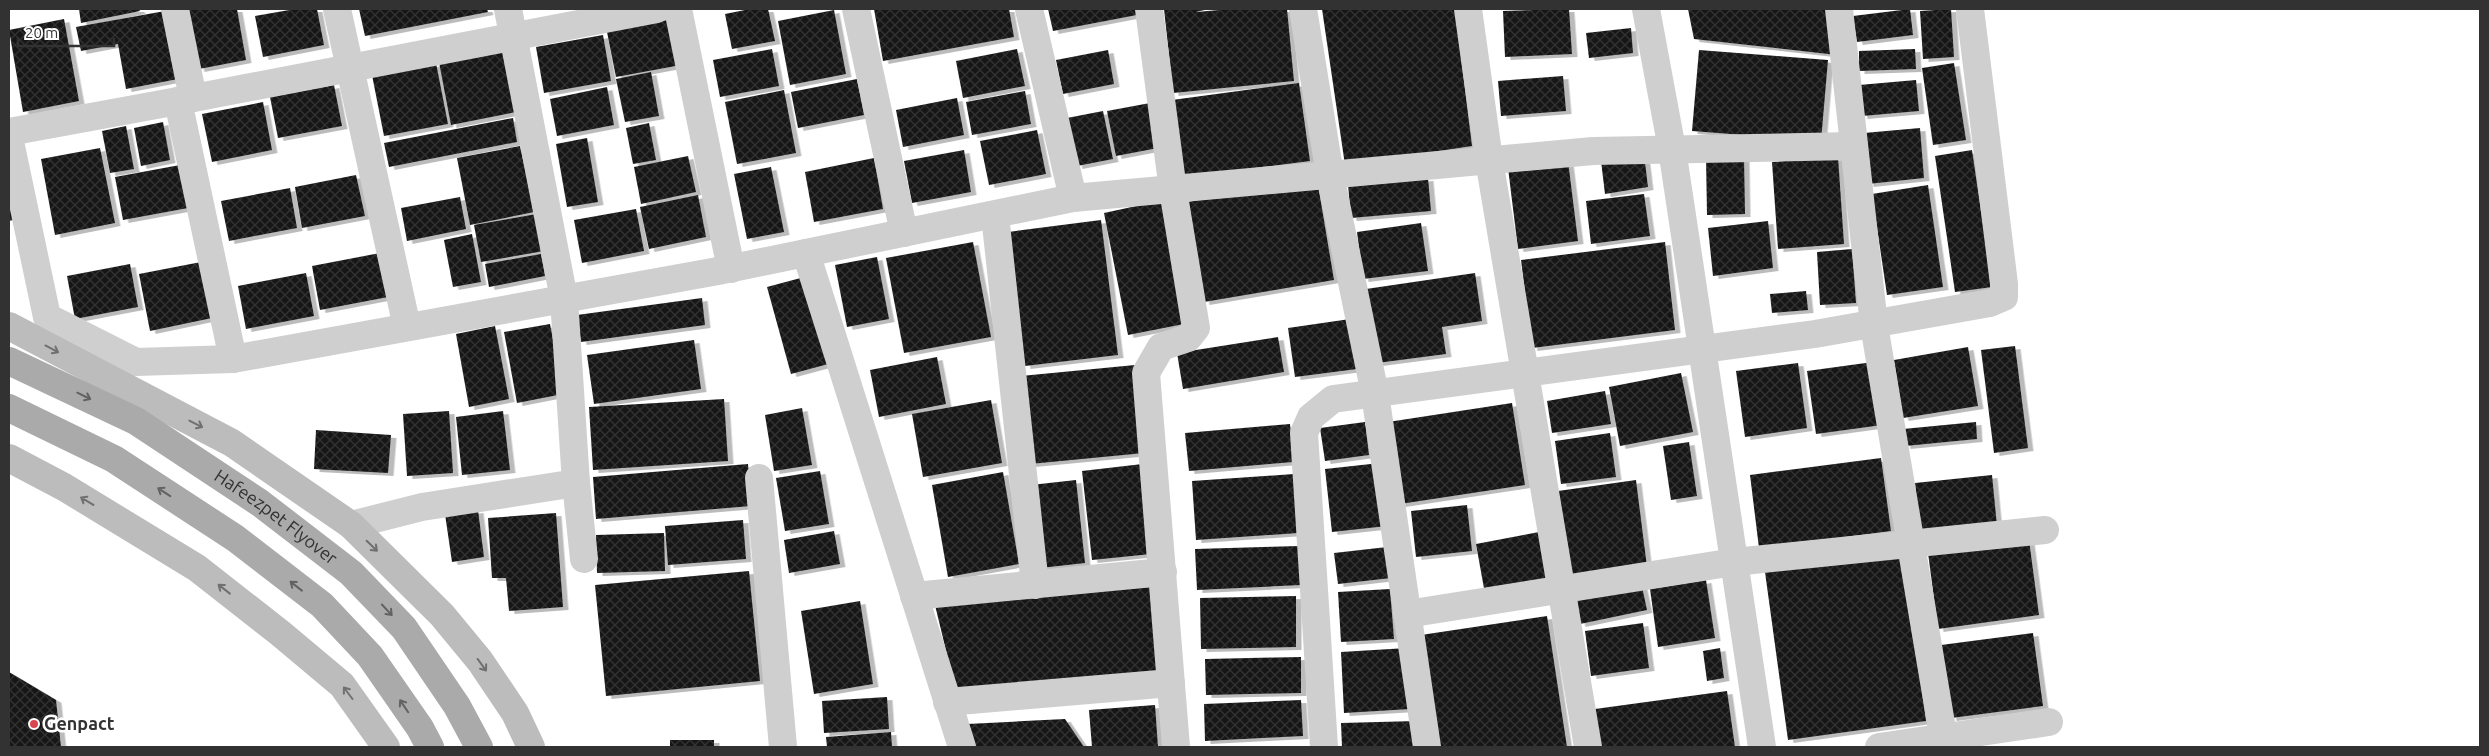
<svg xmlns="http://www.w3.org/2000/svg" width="2489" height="756" viewBox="0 0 2489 756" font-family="Ubuntu,sans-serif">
<defs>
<pattern id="building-cross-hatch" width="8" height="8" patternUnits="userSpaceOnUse" patternTransform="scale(1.25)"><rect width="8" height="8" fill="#191919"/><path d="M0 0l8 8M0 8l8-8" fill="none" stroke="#323232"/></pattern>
<filter id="shadow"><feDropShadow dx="5.5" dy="3" stdDeviation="0" flood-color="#0004"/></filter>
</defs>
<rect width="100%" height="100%" fill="#fff"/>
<g fill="url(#building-cross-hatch)" filter="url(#shadow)">
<polygon points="79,9 139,9 140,11 81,23"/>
<polygon points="187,9 237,9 246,60 199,69"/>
<polygon points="295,9 317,9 324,45 263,57 255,16"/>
<polygon points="359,9 487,9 488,12 365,36"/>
<polygon points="750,9 768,9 775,41 732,49 725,14"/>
<polygon points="874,9 1009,9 1014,37 883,61"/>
<polygon points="1048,9 1141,9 1142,14 1053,31"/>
<polygon points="1164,9 1209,9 1196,12 1231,9 1287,9 1294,81 1173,93"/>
<polygon points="1322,9 1455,9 1472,146 1345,165"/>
<polygon points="1569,9 1572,54 1505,57 1503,11"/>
<polygon points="1688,9 1831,9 1837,55 1694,39"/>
<polygon points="1910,9 1913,35 1857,42 1853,16"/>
<polygon points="1951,9 1954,57 1923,59 1920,11"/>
<polygon points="834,10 846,74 790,85 778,21"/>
<polygon points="165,11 178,79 126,89 118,44 81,51 76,27"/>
<polygon points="64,19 79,101 23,112 9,30"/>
<polygon points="672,19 681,65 616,77 607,32"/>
<polygon points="1631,28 1633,53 1589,58 1586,33"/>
<polygon points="603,35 611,81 544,93 536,47"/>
<polygon points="772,49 779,86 720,97 713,60"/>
<polygon points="1017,49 1025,86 963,98 956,61"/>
<polygon points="1915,49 1916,69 1859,71 1859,51"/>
<polygon points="504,50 516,112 451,125 439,62"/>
<polygon points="1108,50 1114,84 1063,94 1056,60"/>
<polygon points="1699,50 1828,60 1821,141 1692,131"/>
<polygon points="436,63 448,124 384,136 372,75"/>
<polygon points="1954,63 1966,140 1933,145 1922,68"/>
<polygon points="651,72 659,116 625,122 616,79"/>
<polygon points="1563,76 1566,111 1501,116 1498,81"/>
<polygon points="857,79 864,115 798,128 791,92"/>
<polygon points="1916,80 1919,111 1862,116 1859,85"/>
<polygon points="1299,83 1310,161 1182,177 1172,100"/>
<polygon points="334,85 342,126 278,138 270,97"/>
<polygon points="607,87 614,125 557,136 550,99"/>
<polygon points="784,90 796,153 737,164 725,102"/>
<polygon points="1025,91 1031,124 972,135 966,102"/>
<polygon points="957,98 964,135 903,147 896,110"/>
<polygon points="263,102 272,150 212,162 202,114"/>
<polygon points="1150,103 1158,148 1116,156 1107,111"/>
<polygon points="1103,111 1113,159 1077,166 1067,118"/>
<polygon points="513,118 517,142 389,167 384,143"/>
<polygon points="163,122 170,160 141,166 134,128"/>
<polygon points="649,123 656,160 633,164 626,128"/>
<polygon points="126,126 134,169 110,173 102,131"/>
<polygon points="1920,128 1924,178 1868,184 1864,133"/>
<polygon points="1037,130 1046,174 989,185 980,141"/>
<polygon points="587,138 598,202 567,207 556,144"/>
<polygon points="520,146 534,212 470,225 457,158"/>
<polygon points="100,148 115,223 55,235 41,159"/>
<polygon points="964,150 971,192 912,203 904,161"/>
<polygon points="1972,150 1992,287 1955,292 1935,156"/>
<polygon points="1644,154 1648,187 1605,194 1601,161"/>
<polygon points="688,156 696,192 641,204 634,167"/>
<polygon points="1744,157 1745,214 1707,215 1706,158"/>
<polygon points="1838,157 1844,244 1778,249 1772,162"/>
<polygon points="874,158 883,209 814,222 805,172"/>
<polygon points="1568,161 1578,241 1518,249 1508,168"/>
<polygon points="180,165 188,208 123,220 115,177"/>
<polygon points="771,167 784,232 747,239 734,174"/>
<polygon points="356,175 365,216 302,228 295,187"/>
<polygon points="1428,178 1431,211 1351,218 1348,185"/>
<polygon points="1317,179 1334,280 1204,302 1187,202"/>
<polygon points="1928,185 1943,287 1887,295 1872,194"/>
<polygon points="290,188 297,228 229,241 221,201"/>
<polygon points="1644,194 1650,236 1591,244 1586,201"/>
<polygon points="698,195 706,237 649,249 640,207"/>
<polygon points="460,197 466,229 407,241 401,208"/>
<polygon points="9,200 13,220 9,221"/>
<polygon points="1164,200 1189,323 1128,335 1104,213"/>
<polygon points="636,209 644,251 582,263 574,220"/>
<polygon points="537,214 544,251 481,262 474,225"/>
<polygon points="1101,220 1118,355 1025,366 1008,232"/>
<polygon points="1768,221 1773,268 1713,276 1708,228"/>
<polygon points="1421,223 1428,271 1363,279 1357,232"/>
<polygon points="472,234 481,282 453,287 444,240"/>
<polygon points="973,242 991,337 904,353 886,258"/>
<polygon points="1665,242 1675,330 1532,348 1521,260"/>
<polygon points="1852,249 1856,303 1820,305 1817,252"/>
<polygon points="380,253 388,297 320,310 312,266"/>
<polygon points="541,254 545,276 489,287 485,264"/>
<polygon points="877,257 889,319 847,327 835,265"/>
<polygon points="201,262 212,318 150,331 139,274"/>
<polygon points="130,264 138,307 75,319 67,276"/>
<polygon points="306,273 314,316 246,329 238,286"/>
<polygon points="1475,273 1482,321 1442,327 1446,354 1377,363 1366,289"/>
<polygon points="808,276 832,363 791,374 767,287"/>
<polygon points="1806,291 1808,310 1772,313 1770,294"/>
<polygon points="702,298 705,325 581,342 577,315"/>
<polygon points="1350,319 1357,369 1295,377 1288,328"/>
<polygon points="550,324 563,394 517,403 504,332"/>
<polygon points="495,326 509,399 469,407 456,334"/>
<polygon points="1278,337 1284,372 1183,389 1177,353"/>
<polygon points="694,340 701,389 594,404 587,355"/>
<polygon points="2015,346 2028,448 1994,453 1981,350"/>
<polygon points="1968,347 1978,406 1903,418 1894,360"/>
<polygon points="937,357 946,404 879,417 870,370"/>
<polygon points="1873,362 1882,425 1816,434 1807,371"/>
<polygon points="1798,363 1807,428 1745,437 1736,371"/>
<polygon points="1135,365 1144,453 1030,464 1021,376"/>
<polygon points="1681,373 1693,432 1620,446 1609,387"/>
<polygon points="1605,391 1611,424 1552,433 1547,401"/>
<polygon points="724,399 728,461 593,470 589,407"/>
<polygon points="991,400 1002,463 923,477 912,414"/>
<polygon points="1512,403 1525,485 1400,504 1388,422"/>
<polygon points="802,408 812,465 774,471 765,415"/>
<polygon points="449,411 453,473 407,476 403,414"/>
<polygon points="503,411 510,470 462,475 456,417"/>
<polygon points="1365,422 1369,455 1325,461 1320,428"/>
<polygon points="1976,422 1977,439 1905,446 1903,429"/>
<polygon points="1290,424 1293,462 1189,471 1185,433"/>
<polygon points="316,430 391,435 388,473 314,469"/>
<polygon points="1610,433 1616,477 1561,484 1555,441"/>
<polygon points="1689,442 1697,496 1671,500 1663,446"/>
<polygon points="1881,458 1891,531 1759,548 1750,475"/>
<polygon points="1151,463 1161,553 1092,560 1082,471"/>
<polygon points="1380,463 1387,526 1332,532 1325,469"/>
<polygon points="748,464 751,506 596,519 593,477"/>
<polygon points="820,471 829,524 785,531 776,478"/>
<polygon points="1003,472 1019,564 948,577 932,485"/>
<polygon points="1294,474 1298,533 1196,540 1192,481"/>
<polygon points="1992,475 1997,526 1920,533 1915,483"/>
<polygon points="1076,480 1085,563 1040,568 1031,485"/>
<polygon points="1636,480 1647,567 1570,577 1558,491"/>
<polygon points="1467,505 1472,551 1416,557 1411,511"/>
<polygon points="478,510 484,557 452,562 445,514"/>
<polygon points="556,513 563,607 509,611 506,578 492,578 488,518"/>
<polygon points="743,520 746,559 668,565 665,526"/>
<polygon points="834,531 840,564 789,573 784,540"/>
<polygon points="1539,532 1548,582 1485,594 1476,544"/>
<polygon points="664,533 665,571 597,573 596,535"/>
<polygon points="2029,540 2039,615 1938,629 1928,553"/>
<polygon points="1299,546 1301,585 1197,590 1195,549"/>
<polygon points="1387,547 1391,578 1338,584 1334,553"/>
<polygon points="1904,554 1926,721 1788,740 1765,572"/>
<polygon points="749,571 760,681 606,696 595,585"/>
<polygon points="1706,580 1715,638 1658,647 1650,589"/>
<polygon points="1641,582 1647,610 1580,624 1574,595"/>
<polygon points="1150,587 1158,675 956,692 935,605"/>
<polygon points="1390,589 1394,639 1341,642 1338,592"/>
<polygon points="1296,596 1296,647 1201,649 1200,598"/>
<polygon points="860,601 873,684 814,694 801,611"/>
<polygon points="1547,616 1567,747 1438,747 1421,635"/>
<polygon points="1643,623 1649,668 1591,676 1585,631"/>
<polygon points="2033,633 2043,706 1951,718 1941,645"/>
<polygon points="1407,648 1410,709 1344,713 1341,652"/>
<polygon points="1720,648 1724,678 1707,681 1703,651"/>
<polygon points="1301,657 1301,693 1206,695 1205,659"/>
<polygon points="9,672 56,700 61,747 9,747"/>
<polygon points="1727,691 1735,747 1600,747 1595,709"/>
<polygon points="887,697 889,729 824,733 822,701"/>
<polygon points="1301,700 1303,736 1205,741 1204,704"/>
<polygon points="1155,705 1158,747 1092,747 1089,710"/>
<polygon points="1065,719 1084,747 974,747 967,724"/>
<polygon points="1416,721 1417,747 1342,747 1341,723"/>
<polygon points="891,732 892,747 827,747 826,737"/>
<rect x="670" y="740" width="44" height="7"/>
</g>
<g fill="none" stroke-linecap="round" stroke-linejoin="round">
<g stroke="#cfcfcf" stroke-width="28">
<polyline points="175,9 193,98"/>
<polyline points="337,9 407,327"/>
<polyline points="508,9 564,299 576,483 584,559"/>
<polyline points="678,9 731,269"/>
<polyline points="856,9 904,233"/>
<polyline points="1029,9 1073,198"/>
<polyline points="1149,9 1173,190 1196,328 1188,338 1161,347 1146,373 1176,747"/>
<polyline points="1303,9 1330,175 1375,394 1427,747"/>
<polyline points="1468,9 1489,160 1588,747"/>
<polyline points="1646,9 1672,149 1762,747"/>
<polyline points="1839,9 1874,325 1945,747"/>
<polyline points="9,132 178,101"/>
<polyline points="9,137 47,317 136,362 233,359 718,271 1073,198 1593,151 1853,146"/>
<polyline points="995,215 1035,585"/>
<polyline points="806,253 962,747"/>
<polyline points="233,359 178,101 657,9"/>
<polyline points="759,478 783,747"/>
<polyline points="351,525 422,507 576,483"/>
<polyline points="914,596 1163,572"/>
<polyline points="1407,614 1734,562 2045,530"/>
<polyline points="947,702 1171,683"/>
<polyline points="1324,747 1304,433 1311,417 1333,399 1815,334 1990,303 2004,297 2004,284 1970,9"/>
<polyline points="1879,747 2049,722"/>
</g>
<g stroke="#bcbcbc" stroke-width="28">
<polyline points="9,326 232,443 351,525 442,615 480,661 515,713 531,747"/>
<polyline points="9,458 64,487 197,568 280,633 342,685 386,747"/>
</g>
<g stroke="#aaa" stroke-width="28">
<path id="s1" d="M9,361L136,421L260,503L351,573L404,628L457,706L479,747"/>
<polyline points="9,408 114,459 235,538 322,605 370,656 420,728 430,747"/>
</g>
</g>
<defs><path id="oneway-shaft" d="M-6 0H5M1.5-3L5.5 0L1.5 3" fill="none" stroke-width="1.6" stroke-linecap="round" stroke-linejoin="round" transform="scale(1.25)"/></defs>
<g stroke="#707070">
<use href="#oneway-shaft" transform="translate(52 349) rotate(28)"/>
<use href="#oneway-shaft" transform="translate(196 424) rotate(27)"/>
<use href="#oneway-shaft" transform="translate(87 501) rotate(-149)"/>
<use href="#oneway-shaft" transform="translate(372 546) rotate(44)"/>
<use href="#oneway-shaft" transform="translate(224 589) rotate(-142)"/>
<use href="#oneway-shaft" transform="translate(482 665) rotate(54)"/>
<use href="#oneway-shaft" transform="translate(348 693) rotate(-127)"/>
</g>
<g stroke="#626262">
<use href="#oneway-shaft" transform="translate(84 396) rotate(26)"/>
<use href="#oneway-shaft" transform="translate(164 492) rotate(-147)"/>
<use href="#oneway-shaft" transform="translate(296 586) rotate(-142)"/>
<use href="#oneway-shaft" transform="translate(387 610) rotate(47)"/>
<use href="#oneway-shaft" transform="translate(404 706) rotate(-124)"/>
</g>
<circle fill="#d8464f" stroke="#fff" stroke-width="2" cx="34" cy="724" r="5"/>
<g text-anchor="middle" stroke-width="5" stroke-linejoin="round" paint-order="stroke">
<g font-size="18" fill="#323232" stroke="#fff">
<text dy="6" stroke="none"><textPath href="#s1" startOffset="310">Hafeezpet Flyover</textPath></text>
</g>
<g font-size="18" font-weight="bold" fill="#323232" stroke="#fff" text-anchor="start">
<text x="44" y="730">Genpact</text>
</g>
</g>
<rect width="2489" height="756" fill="none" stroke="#323232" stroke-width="20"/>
<path d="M18 38v8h96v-8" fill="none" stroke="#323232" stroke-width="2.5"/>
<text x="25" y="38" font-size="15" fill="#323232" stroke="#ffffff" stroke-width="4" paint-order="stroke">20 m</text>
</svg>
